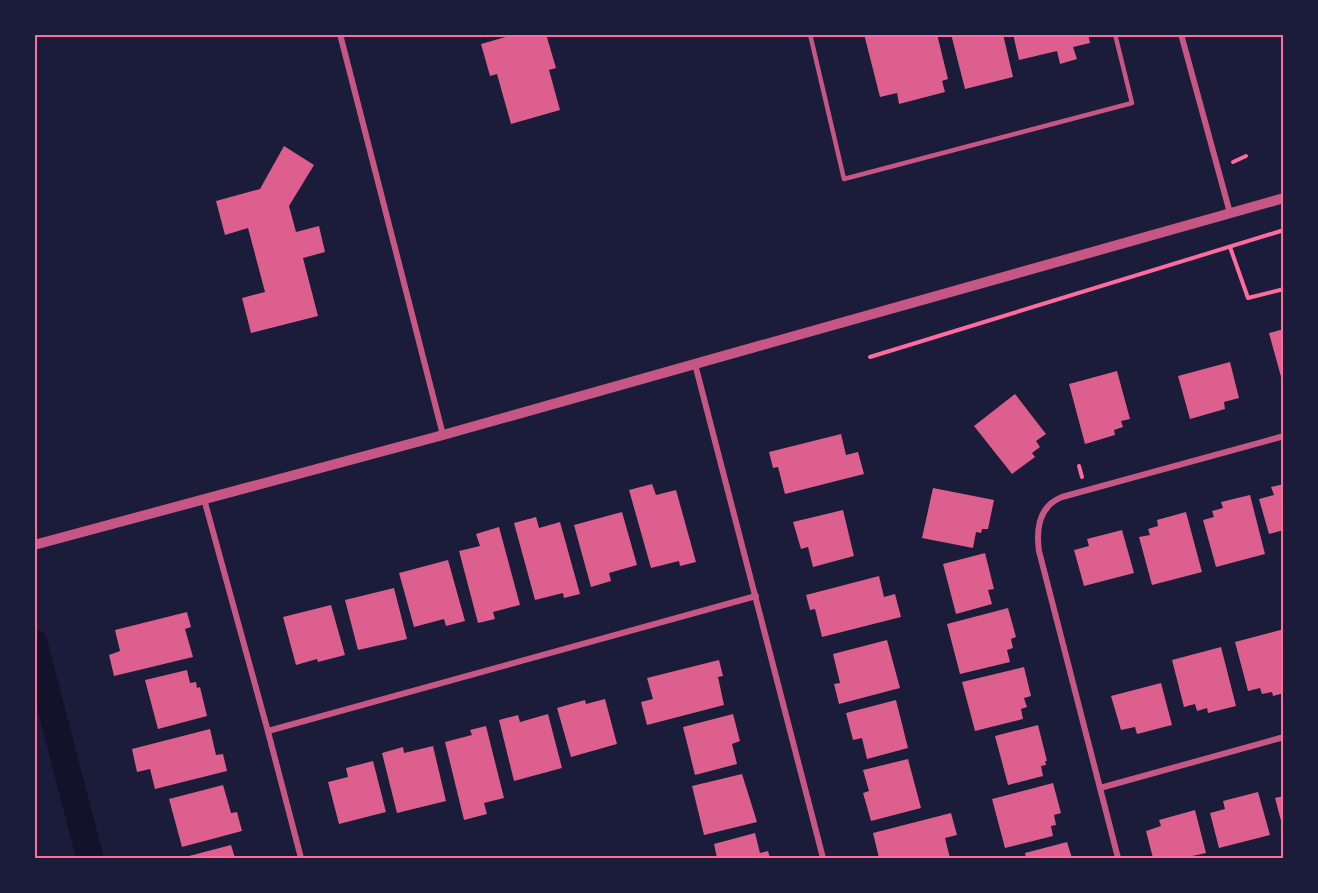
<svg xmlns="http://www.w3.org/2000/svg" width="1318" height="893" viewBox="0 0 1318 893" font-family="'Open Sans',sans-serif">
<rect width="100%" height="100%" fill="#1b1b3a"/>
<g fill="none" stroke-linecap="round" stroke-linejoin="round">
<polyline stroke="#12122b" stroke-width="27" points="34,643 90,858"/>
</g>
<g fill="#dd5f8e">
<polygon points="516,34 546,34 556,68 549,70 560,110 511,124 497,74 490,76 481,44"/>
<polygon points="864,34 937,34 948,79 942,81 945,92 899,104 897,93 880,97"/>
<polygon points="951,34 1003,34 1013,77 965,89"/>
<polygon points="1013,34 1088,34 1090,43 1073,47 1077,59 1060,64 1057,51 1019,60"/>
<polygon points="284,146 314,165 289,206 296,232 319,226 325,252 303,258 318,316 251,333 242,298 265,292 248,228 225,235 216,201 260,189"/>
<polygon points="1284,329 1284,384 1283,384 1269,333"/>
<polygon points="1230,362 1239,398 1224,402 1225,409 1190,419 1178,376"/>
<polygon points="1117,371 1130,419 1121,421 1123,427 1114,430 1115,435 1085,444 1069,384"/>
<polygon points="1015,394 1046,434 1036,441 1040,447 1032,453 1035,457 1012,474 974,426"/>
<polygon points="841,434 846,455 858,452 864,474 785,494 778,467 773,468 769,452"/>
<polygon points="652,484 656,495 676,490 696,562 680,566 679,561 651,568 629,490"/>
<polygon points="1284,484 1284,530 1269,534 1259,499 1274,495 1271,487"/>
<polygon points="933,488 994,500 988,529 982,529 981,533 976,532 973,548 922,538"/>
<polygon points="1250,495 1265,554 1216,567 1203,520 1214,517 1212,511 1223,508 1221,502"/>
<polygon points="843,510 854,556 813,567 808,547 801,549 793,522"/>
<polygon points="622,512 637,565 609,573 611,581 591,587 574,525"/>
<polygon points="1186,512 1202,572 1152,585 1139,537 1150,535 1148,529 1158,526 1157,520"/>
<polygon points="536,517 539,528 560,522 580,594 564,598 563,593 535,600 514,523"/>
<polygon points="499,527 520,605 493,612 495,619 478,623 459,551 480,546 476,534"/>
<polygon points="1122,530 1134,573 1084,586 1074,550 1089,546 1087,539"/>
<polygon points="985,553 994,589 988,590 992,604 956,614 943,564"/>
<polygon points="448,560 465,621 446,626 444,619 414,627 399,573"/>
<polygon points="879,576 884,597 895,594 901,617 822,637 815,609 810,610 806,595"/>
<polygon points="394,588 407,639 358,650 345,600"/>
<polygon points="331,605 345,655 318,662 317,659 296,665 283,617"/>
<polygon points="1008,608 1016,637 1011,639 1013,648 1007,650 1010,662 960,674 947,624"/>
<polygon points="187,612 191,627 185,629 193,657 114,676 109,655 120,651 115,630"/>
<polygon points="1284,629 1284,693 1273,696 1272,692 1262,694 1260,688 1248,691 1235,642"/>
<polygon points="887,640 900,688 839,704 834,684 840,683 833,654"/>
<polygon points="1221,647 1236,706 1208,713 1207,708 1197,711 1195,704 1184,707 1172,660"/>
<polygon points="719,660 723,676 718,677 724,705 647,725 641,702 653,699 647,678"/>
<polygon points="1024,667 1031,696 1024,698 1027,707 1021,709 1023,719 975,731 962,682"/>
<polygon points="187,670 190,683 196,682 197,688 200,687 207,716 158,729 145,680"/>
<polygon points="1161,683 1172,725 1137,734 1135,727 1121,730 1111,696"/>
<polygon points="605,699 617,744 571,757 557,708 585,700 586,704"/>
<polygon points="896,700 908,748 867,759 862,738 853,740 846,713"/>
<polygon points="548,714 562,768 514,781 499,720 518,715 520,722"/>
<polygon points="733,714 740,741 732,744 737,764 695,775 683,727"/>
<polygon points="1038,725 1047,761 1045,761 1046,765 1041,766 1043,776 1008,785 995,736"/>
<polygon points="486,726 504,798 484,803 487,814 464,820 445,742 472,735 470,730"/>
<polygon points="210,729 216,755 223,754 227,771 155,789 150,769 137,772 132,749"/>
<polygon points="433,746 446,801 397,813 382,753 403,747 404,753"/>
<polygon points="908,759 921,808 871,821 863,793 869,791 863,770"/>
<polygon points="373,761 386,812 339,824 328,782 348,777 346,768"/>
<polygon points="742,774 757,822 704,835 692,786"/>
<polygon points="1053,783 1061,813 1054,815 1056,825 1051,826 1053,836 1005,848 992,799"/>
<polygon points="223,785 231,813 237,812 242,831 182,847 169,799"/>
<polygon points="1258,792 1270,835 1219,848 1210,813 1225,809 1223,801"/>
<polygon points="1284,796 1284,828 1283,828 1275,798"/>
<polygon points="1195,810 1206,853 1183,858 1153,858 1146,831 1161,826 1159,820"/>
<polygon points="951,813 957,835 945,838 950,858 879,858 873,833"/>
<polygon points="755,833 760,853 768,851 770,858 717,858 714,844"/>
<polygon points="1067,842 1072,858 1026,858 1025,853"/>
<polygon points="231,845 235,858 190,858 189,856"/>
</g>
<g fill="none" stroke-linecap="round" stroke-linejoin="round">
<g stroke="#ff6b9d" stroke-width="4">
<polyline points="1233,162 1246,156"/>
<polyline points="1230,247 1248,298 1284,289"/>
<polyline points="870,357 1284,230"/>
<polyline points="1079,466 1082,477"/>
</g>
<polyline stroke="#c65784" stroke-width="4.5" points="810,34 844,179 1132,103 1115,34"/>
<g stroke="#c65784" stroke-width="6">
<polyline points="340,34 443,435"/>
<polyline points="1181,34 1230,213"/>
<polyline points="695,364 823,858"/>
<polyline points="204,499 267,728 301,858"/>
<polyline points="268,731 756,596"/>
<polyline points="1100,788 1284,737"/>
<path d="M1118,858L1039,551C1036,529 1039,506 1062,497L1284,436"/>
</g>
<polyline stroke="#c65784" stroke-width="10" points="34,545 443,435 1284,198"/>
</g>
<rect width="1318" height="893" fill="none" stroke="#1b1b3a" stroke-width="72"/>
<rect x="36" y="36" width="1246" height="821" fill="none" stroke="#ff6b9d" stroke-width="2"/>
</svg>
